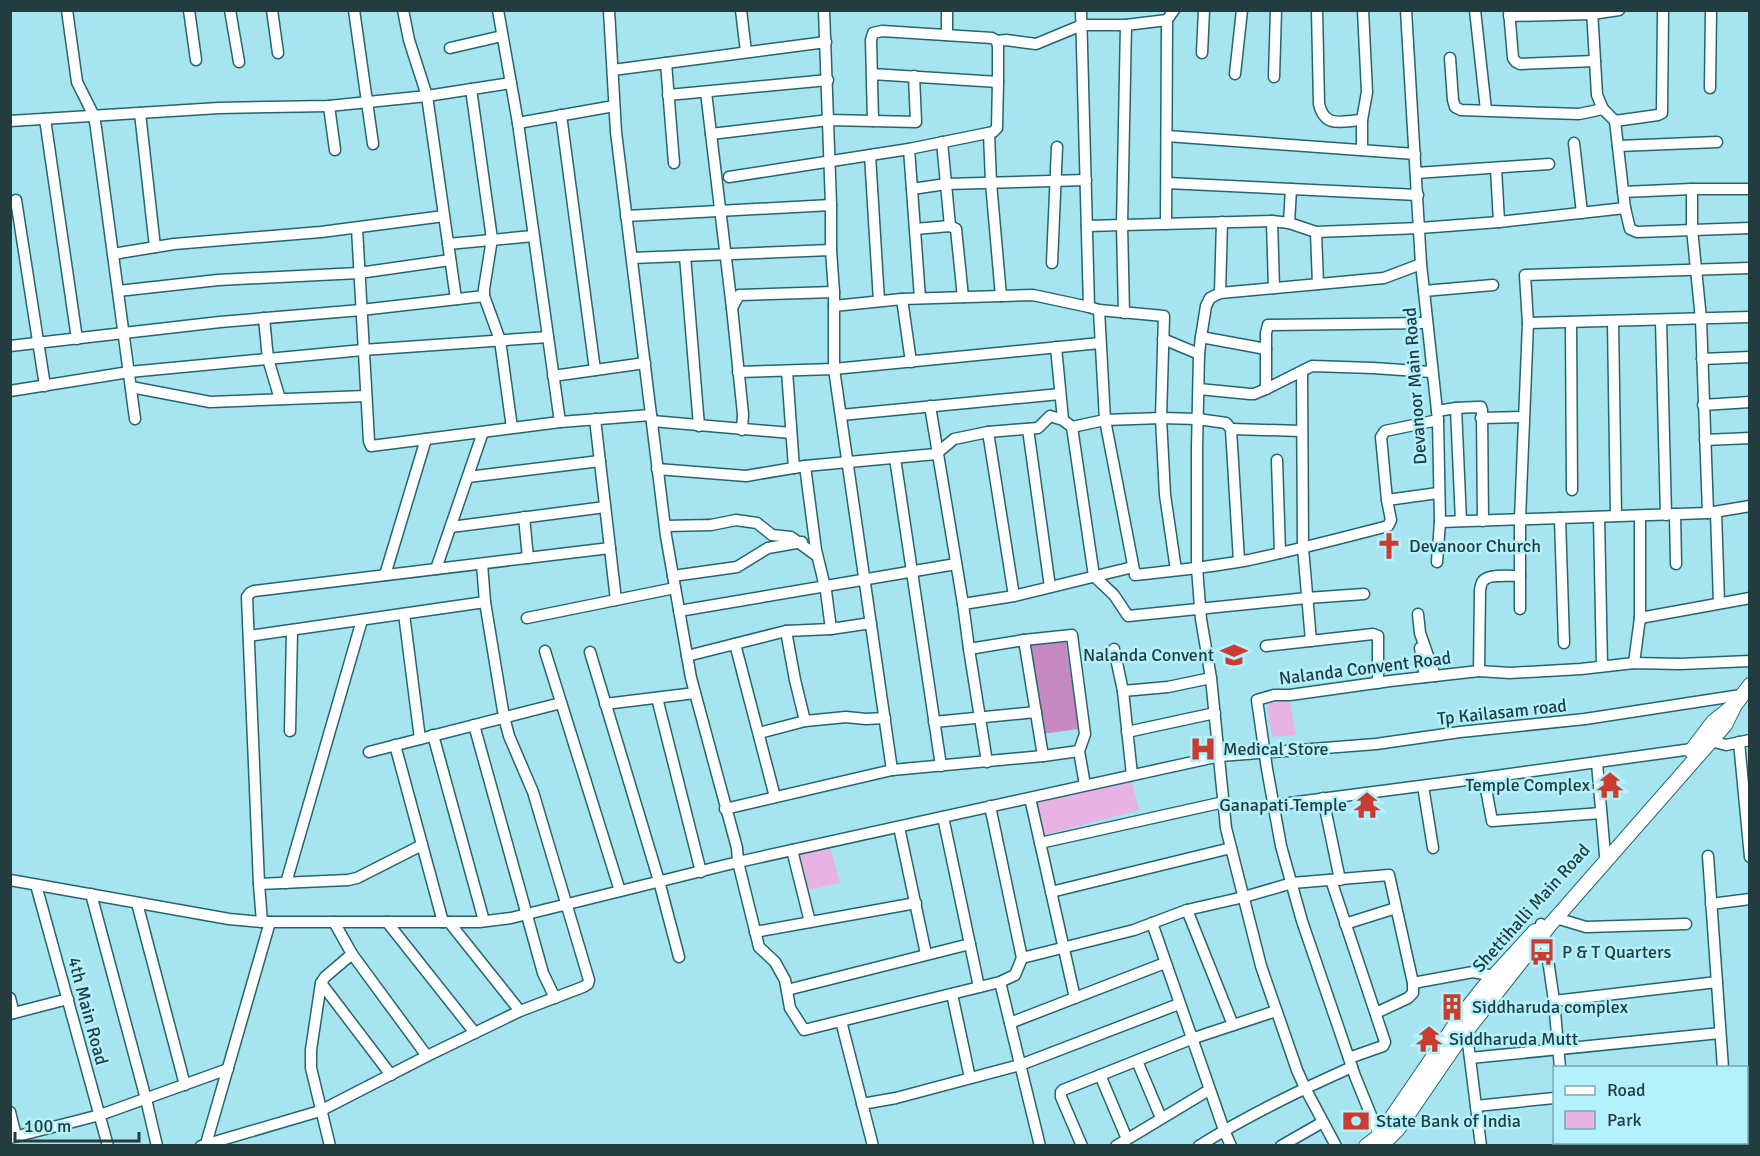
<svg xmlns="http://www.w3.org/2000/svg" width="1760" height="1156" viewBox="0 0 1760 1156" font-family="Signika,sans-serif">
<rect width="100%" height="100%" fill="#a6e5f0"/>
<g fill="#e7b3e3">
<polygon points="1289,698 1296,735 1272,737 1266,700"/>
<polygon points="1130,775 1139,810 1041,836 1032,801"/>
<polygon points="830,847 840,883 809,890 799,854"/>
</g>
<polygon fill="#c789c2" points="1066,642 1079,729 1042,734 1030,645"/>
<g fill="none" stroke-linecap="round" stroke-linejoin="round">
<defs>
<g id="minor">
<polyline points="67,10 77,82 94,116 96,128 135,419"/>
<polyline points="189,10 196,60"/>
<polyline points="230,10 239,62"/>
<polyline points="272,10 278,53"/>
<polyline points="354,10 373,144"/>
<polyline points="403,10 409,40 427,96 456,299"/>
<polyline points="498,10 518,123 560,422"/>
<polyline points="741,10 746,52"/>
<polyline points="824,10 831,205 831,250 834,292 834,369 892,770"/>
<polyline points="1081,10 1089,307 1099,310 1164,316 1161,418 1198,419 1226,423 1231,429 1239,561"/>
<path d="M1317,10L1319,104C1325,129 1342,121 1362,120"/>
<polyline points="1406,10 1421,264 1438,420 1440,522 1437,562"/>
<polyline points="1475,10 1486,110"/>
<polyline points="1509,10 1513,58 1516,62 1520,64 1595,61"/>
<polyline points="1592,10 1597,95 1603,109 1615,121 1625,208 1630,229 1637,232 1750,228"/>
<polyline points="1509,16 1592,14 1619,10"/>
<polyline points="947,35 947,10"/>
<polyline points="997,41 1006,40 1036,44 1082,25 1126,25 1167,20 1174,10"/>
<polyline points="450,48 502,36"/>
<polyline points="1202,53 1204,10"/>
<polyline points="1450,58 1453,100 1455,107 1461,110 1579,114 1603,109"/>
<polyline points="666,63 674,163"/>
<polyline points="613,70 826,42"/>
<polyline points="872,74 998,82 998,47 997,41 992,38 882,31 873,33 871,40 873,121"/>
<polyline points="1235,74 1242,10"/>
<polyline points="1274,77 1276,10"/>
<polyline points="1710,88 1711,10"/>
<polyline points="471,89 492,239 484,289 484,296 500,340 512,428"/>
<polyline points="706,92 732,308"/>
<polyline points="668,95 828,80"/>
<polyline points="329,106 335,150"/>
<polyline points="140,113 155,247"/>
<polyline points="561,115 595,370"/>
<polyline points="45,119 77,339"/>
<polyline points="10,121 219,108 329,106 427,96 511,83"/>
<polyline points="1615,121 1658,115 1662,113 1663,10"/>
<polyline points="518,123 614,106"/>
<polyline points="989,133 991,183 1001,296"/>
<polyline points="711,134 829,120 916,122 914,76"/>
<polyline points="1167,136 1415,154"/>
<polyline points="942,142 950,226"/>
<polyline points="1574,143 1582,213"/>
<polyline points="1618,146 1717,142"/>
<polyline points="909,149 920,298"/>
<polyline points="1362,150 1362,120 1367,92 1363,10"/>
<polyline points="870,155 879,301"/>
<polyline points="1496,168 1499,222"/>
<polyline points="1416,173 1549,164"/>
<polyline points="729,177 909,149 993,132 997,128 998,82"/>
<polyline points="1167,183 1418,195"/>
<polyline points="912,189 946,184 1086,180"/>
<polyline points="1692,189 1692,229 1701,319 1708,513"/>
<polyline points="1623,192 1692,189 1750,189"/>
<polyline points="16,200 45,386"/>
<polyline points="626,216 831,205"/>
<polyline points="1272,221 1274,288"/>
<polyline points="1289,223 1291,189"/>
<polyline points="1166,224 1167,20"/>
<polyline points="1087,226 1272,221 1289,223 1316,232 1420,228 1499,222 1625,208"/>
<polyline points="357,228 369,441 371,446 560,422 651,415"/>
<polyline points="915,229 950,226 956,229 963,297"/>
<polyline points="1316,232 1318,284"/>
<polyline points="448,244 533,236"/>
<polyline points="113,254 174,244 321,232 444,216"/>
<polyline points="685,256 699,426"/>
<polyline points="632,258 831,250"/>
<polyline points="1052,263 1057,147"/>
<polyline points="118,291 218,280 359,273 450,260"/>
<polyline points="1424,291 1493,285"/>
<polyline points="1220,293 1222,222"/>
<polyline points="902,299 911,362"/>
<polyline points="834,306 902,299 1033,295 1089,307"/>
<path d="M1099,310L1105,420L1135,575C1173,571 1211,567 1249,560C1296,550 1342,538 1388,526L1391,520L1387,500L1381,437L1385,431L1438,420"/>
<polyline points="1124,313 1122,225 1126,25"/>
<polyline points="264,318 268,359 280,399"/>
<polyline points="1661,320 1666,515"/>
<polyline points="1613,321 1616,516"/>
<polyline points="1571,322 1572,490"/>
<polyline points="1427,323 1268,325 1266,333 1266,389 1312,366 1373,368 1432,372"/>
<polyline points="1528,323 1750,317"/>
<polyline points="1201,337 1206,306 1210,298 1220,293 1384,278 1421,264"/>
<polyline points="1163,339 1199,354"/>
<polyline points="10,346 220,322 361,310 484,296"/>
<polyline points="1056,347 1063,420"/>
<polyline points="1266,349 1201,337 1199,354 1197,449 1197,568 1201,619 1211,678 1226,828 1261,966 1297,1070 1305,1088 1336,1146"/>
<polyline points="1702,359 1750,357"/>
<polyline points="787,371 794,468"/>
<polyline points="738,372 834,369 1100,343"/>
<polyline points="1302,372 1303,548 1311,641"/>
<polyline points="553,376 645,363"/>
<polyline points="131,387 210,402 366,396"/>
<polyline points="1199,389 1250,394 1254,394 1266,389"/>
<polyline points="10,391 129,372 363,350 548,337"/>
<polyline points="1703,405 1750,402"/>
<polyline points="930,406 963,604 969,649 1024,640 1072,635 1085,734 1079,751 1085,785"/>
<polyline points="1456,408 1477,407 1481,407 1482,410 1483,521"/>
<polyline points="1437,411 1456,408 1461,521"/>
<polyline points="841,415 1060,394"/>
<polyline points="1481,418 1523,417"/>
<polyline points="595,419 616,600"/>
<polyline points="652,421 791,433"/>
<polyline points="1072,427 1105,420 1161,418 1165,495 1176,570"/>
<polyline points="1028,429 1050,587"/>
<polyline points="1231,429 1302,431"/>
<polyline points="742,430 743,414 732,308 739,295 834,292"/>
<polyline points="1705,440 1750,438"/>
<polyline points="895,458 941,766"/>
<polyline points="1277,460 1280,553"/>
<polyline points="805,466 816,550 826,591 831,629"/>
<polyline points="657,469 746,476 805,466 936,454 954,439 988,432 1038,428 1050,416 1063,420 1072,427 1094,576 1114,595 1128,616 1307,598 1364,594"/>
<polyline points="468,477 600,461"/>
<polyline points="1387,500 1438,493"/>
<polyline points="1716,512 1719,603"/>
<polyline points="1675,514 1676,564"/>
<polyline points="524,517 528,558"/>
<polyline points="1599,517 1602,666"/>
<polyline points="1560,518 1564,643"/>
<polyline points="1440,522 1708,513 1750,506"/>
<polyline points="665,526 711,525 736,520 757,523 772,535 791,537 817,556"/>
<polyline points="451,527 605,507"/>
<polyline points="436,569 483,432"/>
<polyline points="385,575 426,439"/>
<polyline points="673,576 737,567 768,548 802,542"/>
<polyline points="1014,596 1133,567"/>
<polyline points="963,604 1014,596 988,432"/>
<polyline points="1520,609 1520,519 1528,323 1525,275 1750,268"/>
<polyline points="679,611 956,564"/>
<polyline points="404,614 420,739"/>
<polyline points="1418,614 1420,633 1435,676"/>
<polyline points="527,618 675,588"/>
<polyline points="1640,618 1750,598"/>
<polyline points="786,631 795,680 805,721"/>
<polyline points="249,636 485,602"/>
<polyline points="1024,640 1043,756"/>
<polyline points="735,644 775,797"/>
<polyline points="1266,646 1373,634 1378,636 1378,683"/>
<polyline points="1420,648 1425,677"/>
<polyline points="969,649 987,762"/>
<polyline points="1114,649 1123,691 1132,775"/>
<polyline points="545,651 620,891"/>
<polyline points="590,652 659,881 679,957"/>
<polyline points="687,656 786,631 831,629 871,623"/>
<polyline points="1634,663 1640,618 1640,516"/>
<path d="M1479,671L1480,590C1481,586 1481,582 1484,580C1489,574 1512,576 1520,576"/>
<polyline points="1123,691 1168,687 1211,678"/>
<polyline points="657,698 701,872"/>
<polyline points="605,704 695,693"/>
<polyline points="934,722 1036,712"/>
<polyline points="474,725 543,973 555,998"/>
<polyline points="290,731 292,630"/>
<polyline points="1127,732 1215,713"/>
<polyline points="759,733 805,721 846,717 866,719 885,718"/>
<polyline points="433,735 484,921"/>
<polyline points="1711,741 1726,745 1750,740"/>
<polyline points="1739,742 1750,857"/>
<polyline points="395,745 443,922"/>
<polyline points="369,752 561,703"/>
<polyline points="1597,763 1605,855"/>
<polyline points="1484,778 1492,821 1601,813"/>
<polyline points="1423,786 1433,848"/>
<polyline points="1030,798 1075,998"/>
<polyline points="1323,798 1340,880"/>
<polyline points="1274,805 1474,779 1692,749 1698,753"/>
<polyline points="990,806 1022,958 1015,975 1000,982 804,1030 790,1008 785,980 775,962 759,947 738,862 1220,756 1376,744 1460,732 1585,719 1741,695"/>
<polyline points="725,809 892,770 1043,756 1079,751"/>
<polyline points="943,817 979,987"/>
<polyline points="899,827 926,954"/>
<polyline points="1040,843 1224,802"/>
<polyline points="792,850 810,922"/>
<polyline points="1708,856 1723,1068"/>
<polyline points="10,880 229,919 262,922 479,922 511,918 738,862 737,848 691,678 666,536 616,132 609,10"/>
<polyline points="1331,880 1385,1042 1383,1046 1349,1058"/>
<polyline points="286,883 362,620"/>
<polyline points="259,884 348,880 357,878 422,845"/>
<polyline points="36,885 108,1146"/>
<polyline points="1051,892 1231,848"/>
<polyline points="91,894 146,1099 157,1146"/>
<polyline points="137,903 185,1085"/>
<polyline points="1711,904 1750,899"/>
<polyline points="1187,910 1233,1025"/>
<polyline points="1556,918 1586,927 1686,924"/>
<polyline points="262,922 259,884 247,597 250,593 254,591 610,548"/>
<polyline points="387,922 475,1033"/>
<polyline points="449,922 520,1011"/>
<polyline points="1152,923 1224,1130 1231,1146"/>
<polyline points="1345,924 1396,908"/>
<polyline points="1541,924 1544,932 1554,1001 1560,1068"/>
<polyline points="755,932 916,903"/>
<polyline points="352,954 427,1056"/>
<polyline points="1022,958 1134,930 1187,910 1244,897 1292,883 1389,875 1413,983 1413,993 1408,998 1376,1013"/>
<polyline points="1000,982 1040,1146"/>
<polyline points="321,983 391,1075"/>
<polyline points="1413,983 1473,972 1494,976"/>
<polyline points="787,990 970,944"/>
<polyline points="952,994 970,1078"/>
<polyline points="10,998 14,1013"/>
<polyline points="1554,1001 1717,982"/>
<polyline points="10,1014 68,999"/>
<polyline points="841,1021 873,1146"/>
<polyline points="1010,1023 1165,963"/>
<polyline points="1466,1027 1481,1146"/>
<polyline points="1470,1058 1720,1033"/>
<polyline points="1137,1061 1161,1118"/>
<polyline points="1100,1075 1127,1139"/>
<polyline points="1746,1079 1750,1078"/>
<polyline points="862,1104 896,1098 1020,1065 1179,1004"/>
<polyline points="1476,1106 1554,1098"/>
<polyline points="10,1112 16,1136"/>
<polyline points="10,1138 100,1115 228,1069"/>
<polyline points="1381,1140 1355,1076 1302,921 1281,846 1267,769 1257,700 1274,695 1290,695 1390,681 1479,671 1510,673 1581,669 1634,663 1680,664 1750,661"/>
<polyline points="1577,1142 1578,1146"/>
<polyline points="1686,1142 1686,1146"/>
<polyline points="1727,1142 1728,1146"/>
<polyline points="206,1144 270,922"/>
<polyline points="201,1146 320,1111 427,1056 520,1011 583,987 588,984 589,980 533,792 509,736 504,717 485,602 482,564"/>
<polyline points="330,1146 311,1068 311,1050 321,983 325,977 352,954 334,922"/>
<polyline points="1082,1146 1061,1097 1061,1092 1063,1090 1191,1039 1276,1011"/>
<polyline points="1116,1146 1209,1090"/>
<path d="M1199,1146C1248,1115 1300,1090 1352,1067"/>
<polyline points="1281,1146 1323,1122"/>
<polyline points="1610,1146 1634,1142"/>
</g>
<g id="major">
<polyline points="1691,751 1713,722 1733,706"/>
<polyline points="1366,1146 1379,1136 1461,1016 1483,988 1535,931"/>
<polyline points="1381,1146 1398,1129 1457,1043 1549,926 1725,725 1735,705 1750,685"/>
</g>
</defs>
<use href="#minor" stroke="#27656e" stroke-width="13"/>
<use href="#major" stroke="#27656e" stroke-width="16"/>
<use href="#minor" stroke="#fff" stroke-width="10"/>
<use href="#major" stroke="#fff" stroke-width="14"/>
</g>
<defs>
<symbol id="church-bare" viewBox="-9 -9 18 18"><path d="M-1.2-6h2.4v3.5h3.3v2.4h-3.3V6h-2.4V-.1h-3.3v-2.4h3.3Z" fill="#c93c2f" stroke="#b3f2fd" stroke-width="2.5" paint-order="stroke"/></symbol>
<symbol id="school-bare" viewBox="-9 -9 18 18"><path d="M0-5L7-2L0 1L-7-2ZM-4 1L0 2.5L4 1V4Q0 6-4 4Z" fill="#c93c2f" stroke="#b3f2fd" stroke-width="2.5" paint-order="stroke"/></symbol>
<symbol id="hospital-bare" viewBox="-9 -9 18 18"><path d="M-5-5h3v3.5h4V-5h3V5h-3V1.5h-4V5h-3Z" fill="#c93c2f" stroke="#b3f2fd" stroke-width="2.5" paint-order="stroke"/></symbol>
<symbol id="temple-bare" viewBox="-9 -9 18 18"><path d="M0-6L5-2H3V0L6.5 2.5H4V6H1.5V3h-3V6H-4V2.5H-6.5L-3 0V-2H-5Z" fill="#c93c2f" stroke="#b3f2fd" stroke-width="2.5" paint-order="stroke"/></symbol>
<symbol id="bus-bare" viewBox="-9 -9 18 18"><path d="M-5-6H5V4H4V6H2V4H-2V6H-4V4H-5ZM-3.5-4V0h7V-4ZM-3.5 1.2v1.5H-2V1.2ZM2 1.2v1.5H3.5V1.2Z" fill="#c93c2f" stroke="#b3f2fd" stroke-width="2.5" paint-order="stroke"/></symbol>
<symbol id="building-bare" viewBox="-9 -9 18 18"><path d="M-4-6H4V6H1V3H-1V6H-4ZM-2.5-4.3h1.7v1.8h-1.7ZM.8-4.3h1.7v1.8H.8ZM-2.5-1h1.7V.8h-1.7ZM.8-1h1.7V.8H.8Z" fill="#c93c2f" stroke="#b3f2fd" stroke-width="2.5" paint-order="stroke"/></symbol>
<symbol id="bank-bare" viewBox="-9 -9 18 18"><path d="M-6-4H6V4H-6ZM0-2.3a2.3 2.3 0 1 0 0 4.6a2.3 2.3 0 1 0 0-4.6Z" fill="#c93c2f" stroke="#b3f2fd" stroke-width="2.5" paint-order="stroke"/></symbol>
</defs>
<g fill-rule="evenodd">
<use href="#church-bare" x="1370" y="527" width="38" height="38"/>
<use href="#school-bare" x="1215" y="636" width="38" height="38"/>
<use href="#hospital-bare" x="1184" y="730" width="38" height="38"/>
<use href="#temple-bare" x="1591" y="766" width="38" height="38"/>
<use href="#temple-bare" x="1348" y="786" width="38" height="38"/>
<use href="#bus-bare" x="1523" y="933" width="38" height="38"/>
<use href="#building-bare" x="1433" y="988" width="38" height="38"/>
<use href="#temple-bare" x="1410" y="1020" width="38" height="38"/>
<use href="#bank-bare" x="1337" y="1102" width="38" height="38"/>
</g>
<g text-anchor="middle" stroke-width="5" stroke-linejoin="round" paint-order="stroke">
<g font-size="18" fill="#223c40" stroke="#b3f2fd">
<text transform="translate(1415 386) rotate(-94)" y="6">Devanoor Main Road</text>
<text transform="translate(1365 668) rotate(-7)" y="6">Nalanda Convent Road</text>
<text transform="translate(1502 712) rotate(-6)" y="6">Tp Kailasam road</text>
<text transform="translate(1531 908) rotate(-48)" y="6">Shettihalli Main Road</text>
<text transform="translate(88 1011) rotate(75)" y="6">4th Main Road</text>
</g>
<g font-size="18" fill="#223c40" stroke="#b3f2fd" text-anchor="start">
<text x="1409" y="552">Devanoor Church</text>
<text x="1214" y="661" text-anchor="end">Nalanda Convent</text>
<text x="1223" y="755">Medical Store</text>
<text x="1590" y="791" text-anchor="end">Temple Complex</text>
<text x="1347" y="811" text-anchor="end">Ganapati Temple</text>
<text x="1562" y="958">P &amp; T Quarters</text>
<text x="1472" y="1013">Siddharuda complex</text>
<text x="1449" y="1045">Siddharuda Mutt</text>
<text x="1376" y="1127">State Bank of India</text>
</g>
</g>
<rect width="1760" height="1156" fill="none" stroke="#223c40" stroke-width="24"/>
<rect x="1553" y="1066" width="195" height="78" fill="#b3f2fd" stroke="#79a9b1" stroke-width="1.5"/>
<rect x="1565" y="1086" width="30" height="9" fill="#ffffff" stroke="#79a9b1" stroke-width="1.5"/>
<text x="1607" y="1096" font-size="18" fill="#223c40">Road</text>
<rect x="1565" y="1111" width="30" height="18" fill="#e7b3e3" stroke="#79a9b1" stroke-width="1.5"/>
<text x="1607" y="1126" font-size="18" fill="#223c40">Park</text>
<path d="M15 1132v9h124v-9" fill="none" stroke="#223c40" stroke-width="3"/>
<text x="24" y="1132" font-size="18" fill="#223c40" stroke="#b3f2fd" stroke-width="4.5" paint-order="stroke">100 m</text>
</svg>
